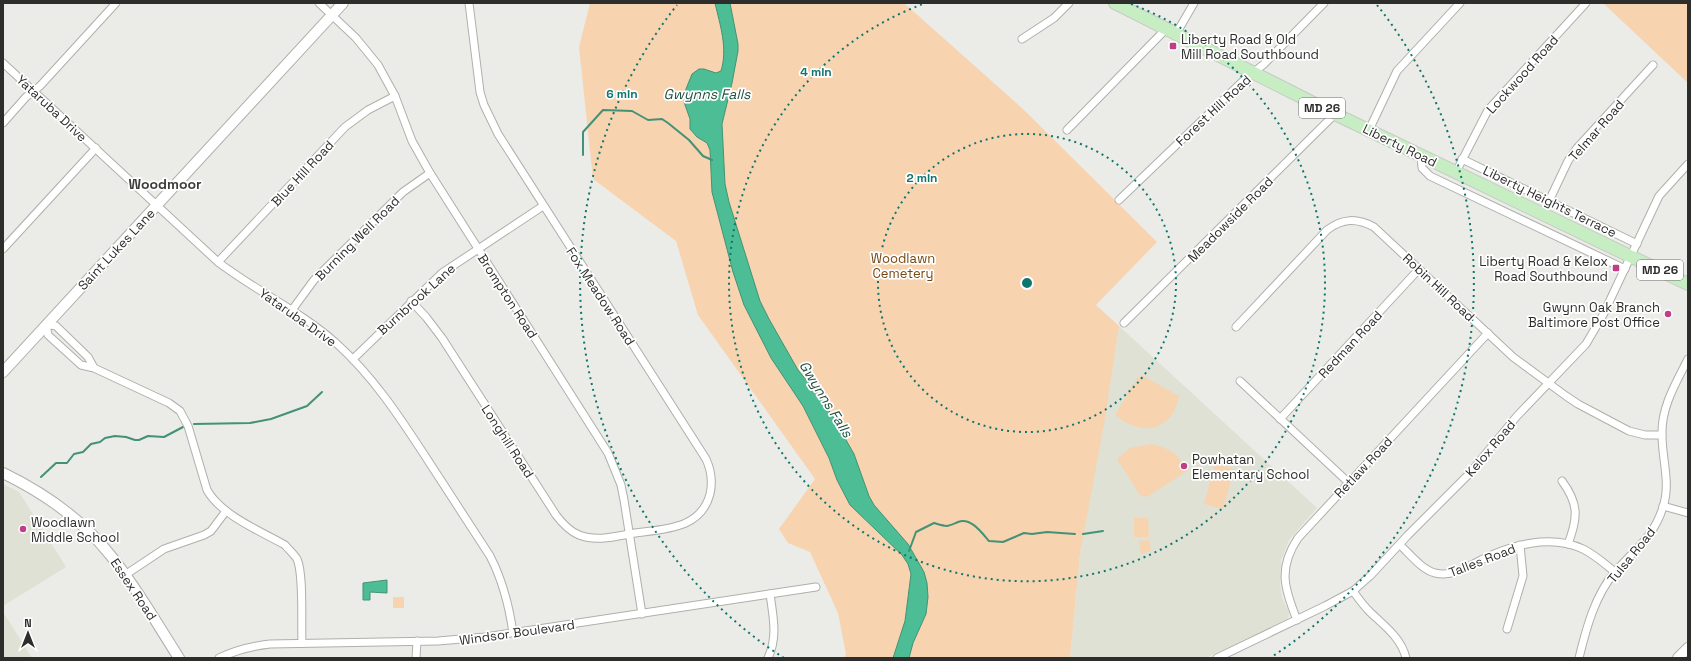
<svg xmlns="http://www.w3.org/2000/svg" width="1691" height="661" viewBox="0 0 1691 661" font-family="'Space Grotesk',sans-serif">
<rect width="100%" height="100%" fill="#ebece7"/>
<g fill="#dee1d4">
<polygon points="1119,326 1317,508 1289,540 1281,560 1280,585 1282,598 1289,613 1288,618 1286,620 1206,658 1070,658 1080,554"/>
<polygon points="3,484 19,492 66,567 3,606"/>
<polygon points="3,612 32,658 3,658"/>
</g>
<g fill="#f7d3b0">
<polygon points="590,3 904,3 1022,108 1157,242 1096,305 1119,326 1104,424 1080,554 1070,658 844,658 846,654 838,613 810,552 788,543 779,529 815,479 698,315 676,241 593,179 579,47"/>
<polygon points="1603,3 1688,3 1688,83"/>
<path d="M1143,376L1179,396C1172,432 1141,437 1115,415L1137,378Z"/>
<path d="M1151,444C1171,449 1177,453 1187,471L1147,497L1140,495L1117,459L1130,448Z"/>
<polygon points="1215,464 1234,469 1223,509 1204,504"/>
<polygon points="1134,518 1148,518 1149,537 1134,537"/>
<polygon points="1149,540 1151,551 1141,554 1139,541"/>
<rect x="393" y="597" width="11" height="11"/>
</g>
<g fill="#4dbd96" stroke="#439276">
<path d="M715,3H730L738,44V51L732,83L722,124L725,184L729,202L760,301L769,319L798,370L819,395L833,417L854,454L869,496L874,505L908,544L924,572L927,583L928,597L926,614L913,643L909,658H893L905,621L911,574L908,564L902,555L850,505L837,480L829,458L803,406L771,358L744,305L733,272L712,192L710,150L707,143L697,137L690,129V119L684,102L686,89L692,74L699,69H704L716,73L721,71C728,48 720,25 715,3Z"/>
<polygon points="387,580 387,593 370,592 370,600 363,600 363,583"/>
</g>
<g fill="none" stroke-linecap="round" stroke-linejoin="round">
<g stroke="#439276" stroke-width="2">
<polyline points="583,155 583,132 603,110 632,111 648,120 662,119 668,123 689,140 703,156 712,160"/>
<polyline points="194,424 250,423 271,419 307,406 322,392"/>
<polyline points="41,477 56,463 67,463 74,454 83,452 91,444 100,442 105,438 115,436 126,437 135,440 139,440 148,436 164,437 183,427"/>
<polyline points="1083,534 1103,531"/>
<path d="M909,551L916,532L934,523C948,527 946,527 958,522C971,517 982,533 989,541L1003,542L1024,533L1032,534L1047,532L1075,534"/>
</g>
<defs>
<g id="street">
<polyline points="319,3 356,38 378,65 395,96 412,141 430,173 608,453 621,485 624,500 642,614"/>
<polyline points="1176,34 1194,3"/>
<polyline points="1022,39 1054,18 1069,3"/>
<path d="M3,63L218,262C256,291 300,311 336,343C374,377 401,419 429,462C449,493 470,525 490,556C503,581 509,605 513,633"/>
<polyline points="3,123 26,97 40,86 116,3"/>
<polyline points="1067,130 1166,29"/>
<polyline points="1369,130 1397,71 1460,3"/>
<polyline points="1421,156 1422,168 1430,176 1625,269"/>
<polyline points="1462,159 1637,244"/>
<polyline points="1456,172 1488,110 1586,3"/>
<polyline points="1119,200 1243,81 1264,64 1324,3"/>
<polyline points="1549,201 1568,161 1577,148 1653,65"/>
<polyline points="3,249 96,148"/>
<polyline points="218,262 345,127 368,110 395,96"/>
<path d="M411,301L426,317L442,338L556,515C562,523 569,531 579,535C597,542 617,536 635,533C665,529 701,529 710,494C713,481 711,470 706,459L498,134L484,105L480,92L469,3"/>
<polyline points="292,310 314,280 403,192 430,173"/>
<polyline points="1124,323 1335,114"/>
<path d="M1236,327L1327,230C1343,218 1357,218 1374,227L1513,357L1566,396L1578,404L1629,431L1645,435H1662"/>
<polyline points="353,359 442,273 543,206"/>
<path d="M94,368L88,357L56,326L46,324L48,335L81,365L94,368L169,403L180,411L188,426L207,490C221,515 260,531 285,545C289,550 294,554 297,559C304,574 301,624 302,643"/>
<polyline points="1240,381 1348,482"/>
<polyline points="1280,419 1419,269"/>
<path d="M1562,481C1579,504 1578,518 1568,544"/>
<polyline points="1663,506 1688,513"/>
<path d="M1400,545C1410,554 1421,569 1435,573C1452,577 1466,568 1481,560C1511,545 1550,534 1583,549C1595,555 1605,564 1615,572"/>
<polyline points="125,575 164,549 204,535 211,531 226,511"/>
<path d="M1353,591C1358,598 1363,605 1369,611C1383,625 1401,637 1406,658"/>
<path d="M1297,620C1284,588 1278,568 1298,538L1488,333"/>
<polyline points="1507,629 1523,576 1520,545"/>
<path d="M219,658C236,650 252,646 270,644L438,641L485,637L816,587"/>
<polyline points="416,658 417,641"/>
<path d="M768,658C778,637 773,616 770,594"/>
<polyline points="1217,658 1325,606 1353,591 1370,576 1408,535 1469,474 1517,416 1586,344 1603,315 1659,196 1688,164"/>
<path d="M1579,658C1586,629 1595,595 1615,572C1634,550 1654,537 1663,507C1671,483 1662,460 1662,435C1661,407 1676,383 1688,359"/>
</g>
<g id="secondary">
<polyline points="3,372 343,3"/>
<path d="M3,473C44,493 83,520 111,556C137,588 157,624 179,658"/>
<polyline points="1678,658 1688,648"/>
</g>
<polyline id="primary" points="1115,3 1335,114 1688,284"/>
</defs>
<use href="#street" stroke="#aeb0aa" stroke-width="9"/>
<use href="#secondary" stroke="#aeb0aa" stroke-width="12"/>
<use href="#primary" stroke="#c8c9c8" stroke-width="14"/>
<use href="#street" stroke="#fff" stroke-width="7"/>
<use href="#secondary" stroke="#fff" stroke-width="10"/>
<use href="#primary" stroke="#c7eec2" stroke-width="12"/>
</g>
<g fill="none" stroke="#0f766e" stroke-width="2" stroke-dasharray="2 4">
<circle cx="1027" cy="283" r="149"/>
<path d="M1131 4A298 298 0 1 1 923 4"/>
<path d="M784 658A447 447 0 0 1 677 5M1377 5A447 447 0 0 1 1270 658"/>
</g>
<g fill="#c03e85" stroke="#fff" stroke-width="1.5">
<rect x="1169" y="42" width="8" height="8" rx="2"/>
<rect x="1612" y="264" width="8" height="8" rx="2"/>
<circle cx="1668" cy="314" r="4"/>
<circle cx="1184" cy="466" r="4"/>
<circle cx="23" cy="529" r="4"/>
</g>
<g text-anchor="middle" stroke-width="3.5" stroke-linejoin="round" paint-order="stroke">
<g fill="#fff" stroke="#6c6d6b" stroke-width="1">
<rect x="1299" y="98" width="46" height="20" rx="3"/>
<rect x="1637" y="260" width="46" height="20" rx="3"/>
</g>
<g font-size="12" font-weight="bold" fill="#2d2e2c">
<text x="1322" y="112">MD 26</text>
<text x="1660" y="274">MD 26</text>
</g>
<g font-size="13" fill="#2d2e2c" stroke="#fff" text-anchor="start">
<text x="1181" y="44">Liberty Road &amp; Old<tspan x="1181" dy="15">Mill Road Southbound</tspan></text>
<text x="1608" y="266" text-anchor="end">Liberty Road &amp; Kelox<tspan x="1608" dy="15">Road Southbound</tspan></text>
<text x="1660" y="312" text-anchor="end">Gwynn Oak Branch<tspan x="1660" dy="15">Baltimore Post Office</tspan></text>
<text x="1192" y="464">Powhatan<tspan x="1192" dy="15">Elementary School</tspan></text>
<text x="31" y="527">Woodlawn<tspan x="31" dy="15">Middle School</tspan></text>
</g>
<g font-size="13" fill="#2d2e2c" stroke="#fff">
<text transform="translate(1522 74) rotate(-48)" y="5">Lockwood Road</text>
<text transform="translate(52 108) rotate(43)" y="5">Yataruba Drive</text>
<text transform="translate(1213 110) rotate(-43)" y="5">Forest Hill Road</text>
<text transform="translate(1596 130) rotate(-49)" y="5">Telmar Road</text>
<text transform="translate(1400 145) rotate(26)" y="5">Liberty Road</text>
<text transform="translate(302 173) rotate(-47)" y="5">Blue Hill Road</text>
<text transform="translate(1550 201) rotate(26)" y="5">Liberty Heights Terrace</text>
<text transform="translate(1230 219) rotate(-45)" y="5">Meadowside Road</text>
<text transform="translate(357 238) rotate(-45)" y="5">Burning Well Road</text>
<text transform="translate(116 249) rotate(-47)" y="5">Saint Lukes Lane</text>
<text transform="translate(1439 287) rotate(43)" y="5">Robin Hill Road</text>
<text transform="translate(508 296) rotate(57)" y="5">Brompton Road</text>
<text transform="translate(601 296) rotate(57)" y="5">Fox Meadow Road</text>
<text transform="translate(416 299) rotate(-42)" y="5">Burnbrook Lane</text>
<text transform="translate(298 317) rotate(35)" y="5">Yataruba Drive</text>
<text transform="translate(1350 344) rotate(-47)" y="5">Redman Road</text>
<text transform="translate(508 441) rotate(57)" y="5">Longhill Road</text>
<text transform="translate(1490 448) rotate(-50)" y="5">Kelox Road</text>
<text transform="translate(1363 467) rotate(-47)" y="5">Retlaw Road</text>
<text transform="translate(1631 555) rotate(-51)" y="5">Tulsa Road</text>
<text transform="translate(1482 560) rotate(-21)" y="5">Talles Road</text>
<text transform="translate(134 589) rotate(56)" y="5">Essex Road</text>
<text transform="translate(517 632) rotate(-8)" y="5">Windsor Boulevard</text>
</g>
<g font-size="13" fill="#754914" stroke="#fff">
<text x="903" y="263">Woodlawn<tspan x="903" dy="15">Cemetery</tspan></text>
</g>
<g font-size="14" font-style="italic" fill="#21503f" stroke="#fff">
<text x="707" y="99">Gwynns Falls</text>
<text transform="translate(826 399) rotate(58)" y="5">Gwynns Falls</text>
</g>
<g font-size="14" font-weight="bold" fill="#3d3e3a" stroke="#fff">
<text x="165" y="189">Woodmoor</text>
</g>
</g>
<circle cx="1027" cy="283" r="6" fill="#0f766e" stroke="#fff" stroke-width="2"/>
<g font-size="12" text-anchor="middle" font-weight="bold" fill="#0f766e" stroke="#fff" stroke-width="3.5" stroke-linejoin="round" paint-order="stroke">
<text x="816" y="76">4 min</text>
<text x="622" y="98">6 min</text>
<text x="922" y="182">2 min</text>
</g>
<rect width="1691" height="661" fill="none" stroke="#2d2e2c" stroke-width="8"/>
<g transform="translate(28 633)" stroke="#ffffff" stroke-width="3" paint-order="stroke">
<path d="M0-3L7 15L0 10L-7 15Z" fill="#2d2e2c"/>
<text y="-6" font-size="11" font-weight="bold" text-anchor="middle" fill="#2d2e2c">N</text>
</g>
</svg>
